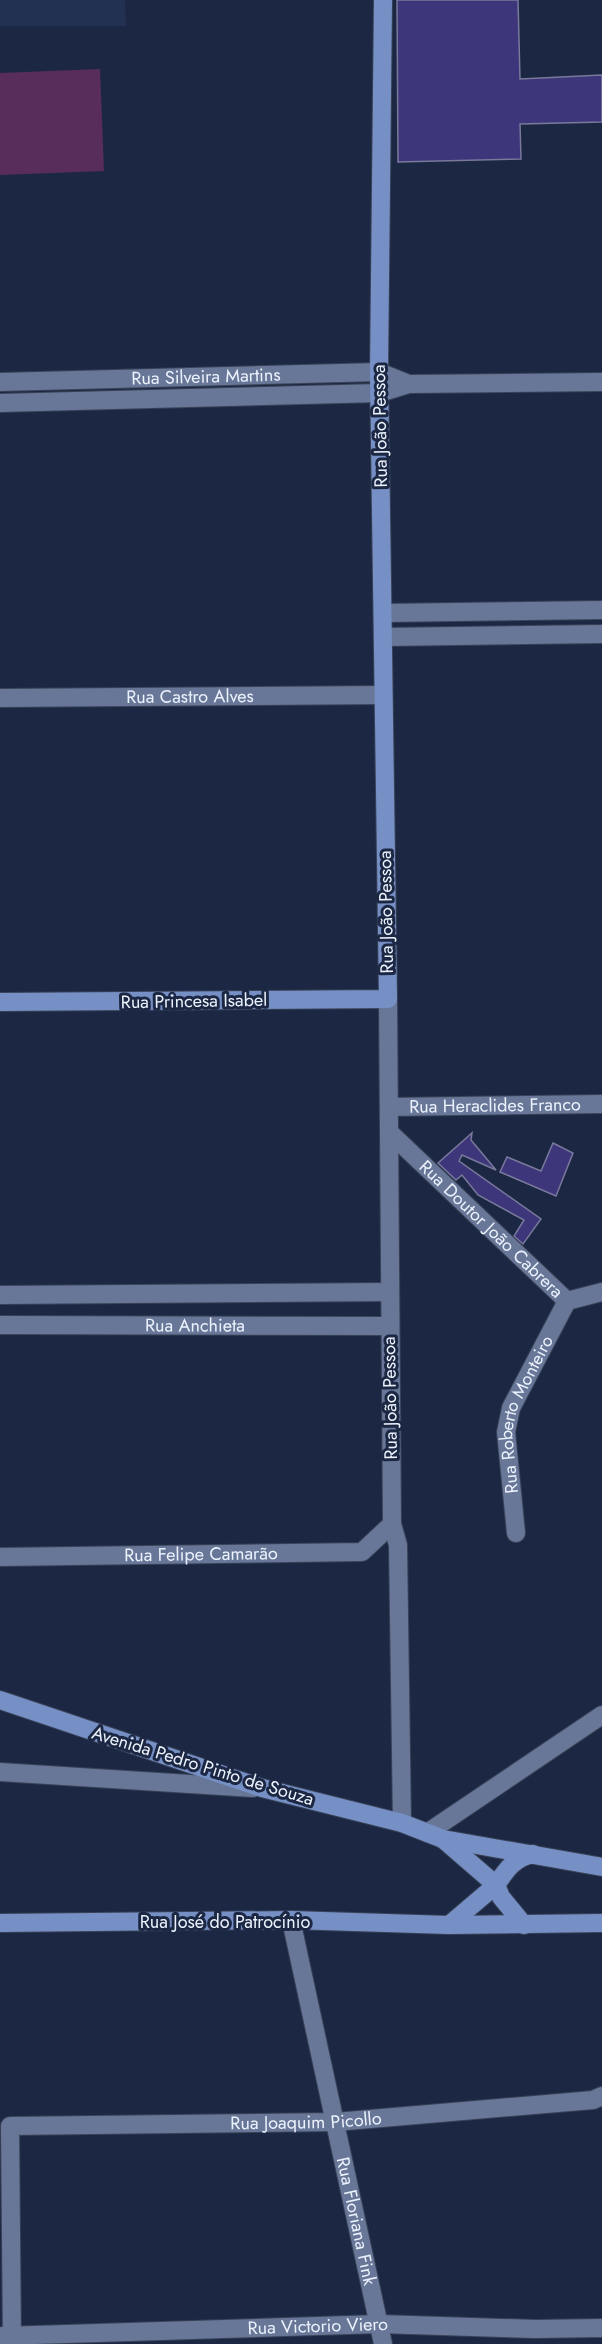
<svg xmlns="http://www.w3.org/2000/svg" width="602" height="2344" viewBox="0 0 602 2344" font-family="Jost,sans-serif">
<rect width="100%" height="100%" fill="#1c2843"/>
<polygon fill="#223152" points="0,0 125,0 126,26 0,26"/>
<polygon fill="#582d5c" points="100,69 104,171 0,175 0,73"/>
<g fill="#3d367a" stroke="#79799c" stroke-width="1.5">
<polygon points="397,0 518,0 520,79 602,75 602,122 520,124 521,159 398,162"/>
<polygon points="472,1133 471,1140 496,1170 462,1155 459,1161 541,1219 523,1244 514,1236 524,1220 478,1195 462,1175 456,1180 438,1163"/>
<polygon points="553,1143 573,1153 556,1196 500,1172 507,1157 541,1171"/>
</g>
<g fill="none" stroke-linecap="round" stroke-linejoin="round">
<defs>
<g id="minor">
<path id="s1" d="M0,382L379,372L409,384"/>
<polyline points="0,403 380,393 409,384 602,382"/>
<polyline points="383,613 602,610"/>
<polyline points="383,637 602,634"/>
<path id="s2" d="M0,698L382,695"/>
<polyline points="388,999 392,1524 398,1545 402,1823"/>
<path id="s3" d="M389,1107L602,1104"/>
<path id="s4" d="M389,1132L567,1301"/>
<polyline points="0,1295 389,1292"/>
<polyline points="567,1301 602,1292"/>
<path id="s5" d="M0,1325L389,1326"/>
<path id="s6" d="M516,1533L506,1432L511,1408L567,1301"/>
<path id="s7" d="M0,1557L362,1552L392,1524"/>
<polyline points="0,1772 253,1788"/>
<polyline points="427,1833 602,1715"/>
<path id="s8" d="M291,1920L383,2344"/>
<path id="s9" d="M2,2336L380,2324L535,2329L602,2328"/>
<path id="s10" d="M12,2344L10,2126L335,2122L593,2100L602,2096"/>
</g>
<g id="major">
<polyline points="0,1002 388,999 379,372 383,0"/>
<polyline points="0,1700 262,1788 402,1823 443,1839 602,1867"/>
<polyline points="444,1840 496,1885 449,1925"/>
<polyline points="0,1923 291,1920 449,1925 602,1923"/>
<path d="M524,1925L501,1897L496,1885C506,1870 515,1857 533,1854"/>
</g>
</defs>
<use href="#minor" stroke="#394258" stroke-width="20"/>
<use href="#major" stroke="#394258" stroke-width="20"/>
<use href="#minor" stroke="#687797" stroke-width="18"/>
<use href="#major" stroke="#7690c6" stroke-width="18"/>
</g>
<g text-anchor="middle" stroke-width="6" stroke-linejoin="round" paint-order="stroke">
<g font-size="18" fill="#ecf2fd" stroke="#1c2843">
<text dy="6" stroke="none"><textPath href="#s1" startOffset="206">Rua Silveira Martins</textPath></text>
<text transform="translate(380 426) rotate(-91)" y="6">Rua João Pessoa</text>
<text dy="6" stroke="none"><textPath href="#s2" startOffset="190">Rua Castro Alves</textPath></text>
<text transform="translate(386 912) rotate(-91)" y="6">Rua João Pessoa</text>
<text transform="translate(194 1001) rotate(-1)" y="6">Rua Princesa Isabel</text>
<text dy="6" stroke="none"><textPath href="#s3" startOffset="106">Rua Heraclides Franco</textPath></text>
<text dy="6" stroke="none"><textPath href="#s4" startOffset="141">Rua Doutor João Cabrera</textPath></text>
<text dy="6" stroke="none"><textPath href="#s5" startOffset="195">Rua Anchieta</textPath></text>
<text transform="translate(390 1398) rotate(-91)" y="6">Rua João Pessoa</text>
<text dy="6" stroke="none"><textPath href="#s6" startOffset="123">Rua Roberto Monteiro</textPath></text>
<text dy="6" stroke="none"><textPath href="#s7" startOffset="201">Rua Felipe Camarão</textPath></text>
<text transform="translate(203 1766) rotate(17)" y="6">Avenida Pedro Pinto de Souza</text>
<text x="225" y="1928">Rua José do Patrocínio</text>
<text dy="6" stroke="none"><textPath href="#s10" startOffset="514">Rua Joaquim Picollo</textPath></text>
<text dy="6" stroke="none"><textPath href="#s8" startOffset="308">Rua Floriana Fink</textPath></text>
<text dy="6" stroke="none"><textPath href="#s9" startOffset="316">Rua Victorio Viero</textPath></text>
</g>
</g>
</svg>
